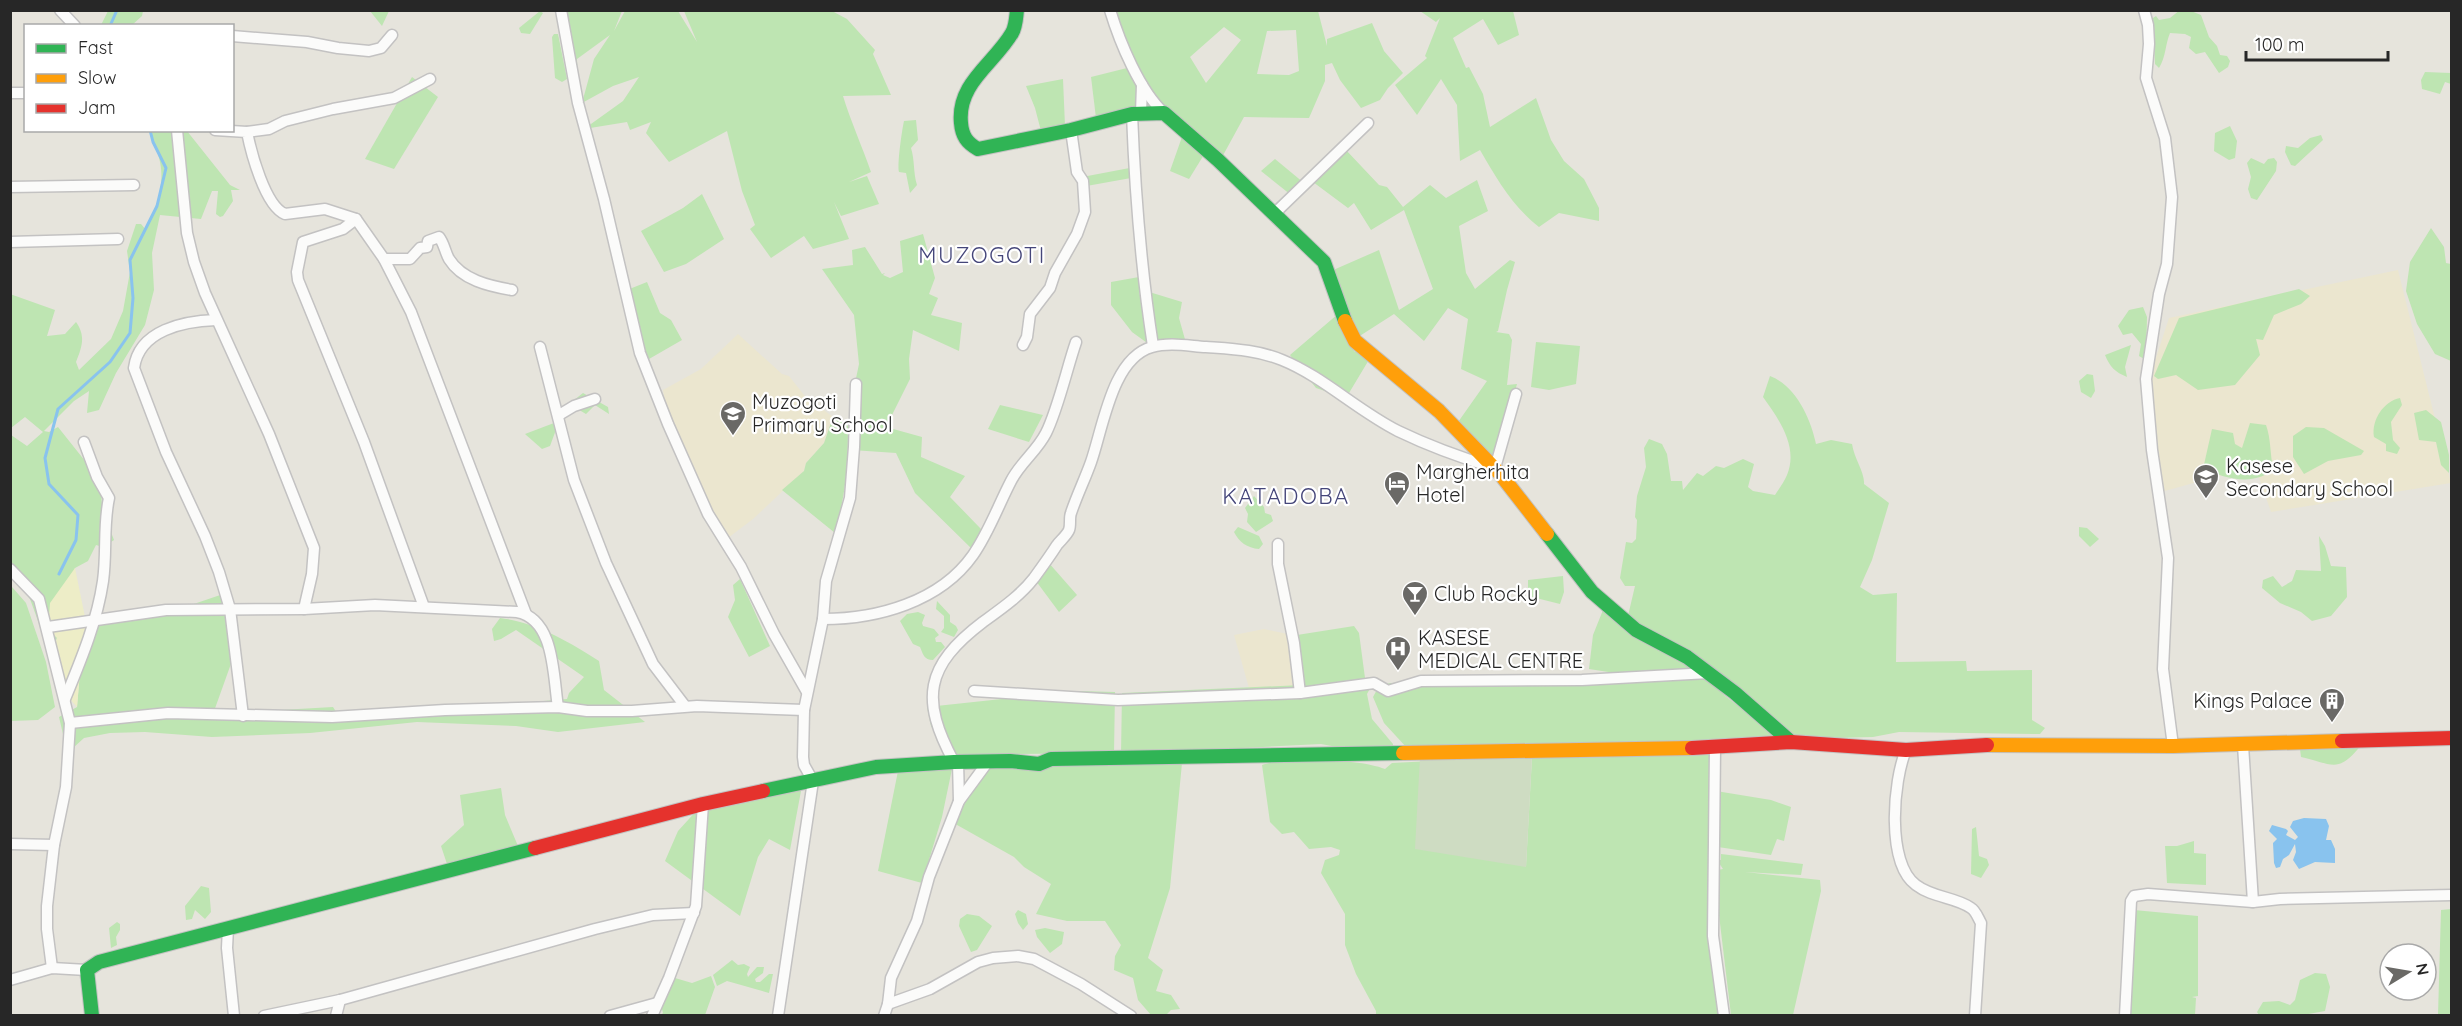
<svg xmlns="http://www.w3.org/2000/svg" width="2462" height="1026" viewBox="0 0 2462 1026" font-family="Quicksand,sans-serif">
<rect width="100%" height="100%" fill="#e6e4dc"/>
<g fill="#ebe6cf">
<polygon points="2398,270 2451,483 2271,512 2255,466 2161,492 2147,385 2169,318"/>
<polygon points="738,334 782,374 789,376 804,395 833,417 824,443 806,463 804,471 753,519 724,541 667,416 663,390 701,369"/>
<polygon points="1264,629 1292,635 1297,686 1249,688 1234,635"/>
</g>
<g fill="#bee5b2" fill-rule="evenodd">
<path d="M2180,10L2191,11L2201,15L2209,37L2217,46L2220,55L2227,56L2230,61L2228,67L2219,73L2205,52L2196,54L2189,48L2191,37L2185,34L2170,33C2165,45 2166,57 2159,68L2155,64L2153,18L2156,16L2159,20L2170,18Z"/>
<polygon points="108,11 108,10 143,11 142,16 132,25 101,25"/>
<polygon points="370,11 389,11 382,26"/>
<polygon points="540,11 543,13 530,34 521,33 519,28"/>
<path d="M561,11H622L614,31L625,11H678L697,42L684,11H832L847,19L875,50L873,54L891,95L843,96C851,122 862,146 871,172L849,182L867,176L879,204L841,216L834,202L849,239L813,249L804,236L771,258L750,229L755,225L742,191L727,131L669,162L646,133L651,122L630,130L627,122L584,129L623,101L639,77L613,86L582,103L594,59L610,35L577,59L578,106Z"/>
<path d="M1112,11H1318L1327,46V39L1372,23L1384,51L1403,73L1388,88L1380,100L1361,108L1340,80L1332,63L1325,65V81L1309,118L1244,117L1221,159L1153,100ZM1224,27L1241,40L1206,83L1190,57ZM1296,30L1299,71L1289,75L1257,74L1267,31Z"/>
<path d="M1420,11H1513L1519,35L1498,45L1483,19L1453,38L1466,68L1469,67L1483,94L1490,127L1536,98L1551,140L1564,161L1584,179L1599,208V221L1559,213L1539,227C1512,206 1497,179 1480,150L1460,161L1457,105L1441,79L1417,115L1395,85L1427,58L1425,56L1440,18L1436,22Z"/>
<polygon points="554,34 558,34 567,79 562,82 555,78 552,37"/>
<polygon points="1131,67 1159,110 1096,118 1091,77"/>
<polygon points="2425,72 2451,73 2451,84 2445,82 2440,94 2422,89 2421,80"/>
<polygon points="412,77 438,97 394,169 365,159"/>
<polygon points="1063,79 1065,126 1041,131 1035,108 1026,86"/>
<path d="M916,120L918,140L911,148C915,161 913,172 917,185L910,193L906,173L899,172C897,164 902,130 904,121Z"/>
<polygon points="2230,126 2237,141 2235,158 2229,160 2214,151 2215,133"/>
<path d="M150,131H187L230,185L240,190H231L233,201L223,216L220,217L216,214L218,191H212L201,219L160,215L152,253L154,290L145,325L116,373L99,410L87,413L89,391L74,401L44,431L49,432L58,427L93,471L101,488L102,508L114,540L103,547L96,545L88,561L75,568L54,649L50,654L30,599L11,574V435L27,446L43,432L25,417L11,428L10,294L55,310L47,336L65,334L76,322C86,336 82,347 76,362L79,370L111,339L123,311L130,272L127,251L136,224H141L146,230C156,208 165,186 160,162C158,151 153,141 150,131Z"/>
<polygon points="1183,134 1205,153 1189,179 1170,171"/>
<polygon points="2321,135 2323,140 2295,166 2291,165 2285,152 2286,146 2298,148 2310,138"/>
<polygon points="1345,149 1379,185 1387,187 1403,207 1430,185 1446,198 1477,180 1488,211 1459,226 1466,273 1475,289 1510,260 1515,262 1507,290 1498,331 1496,332 1509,334 1512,340 1507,385 1517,384 1494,464 1456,425 1487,381 1461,369 1468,319 1448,308 1424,341 1394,314 1355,339 1331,271 1379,250 1399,310 1433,289 1404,210 1371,230 1354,203 1348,208 1313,182"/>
<polygon points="2251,158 2264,164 2268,159 2274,158 2277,162 2276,171 2257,200 2251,198 2248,189 2251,177 2247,163"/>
<polygon points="1275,159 1304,183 1291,195 1261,171"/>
<polygon points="1140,166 1131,178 1081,187 1077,178"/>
<polygon points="702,194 724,239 686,264 664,272 641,231 683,208"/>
<polygon points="2431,228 2444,247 2446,263 2451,264 2451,361 2435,354 2417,324 2406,291 2410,262"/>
<polygon points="923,234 935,278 929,294 938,298 931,315 962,323 959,351 913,330 909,359 910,379 886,427 922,437 921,457 965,476 950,497 981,529 973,550 915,493 896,453 852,450 854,388 859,364 854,315 822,269 853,265 852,250 865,247 882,274 885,273 883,275 890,278 903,272 900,241"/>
<polygon points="1139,277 1139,291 1150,345 1132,332 1111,305 1111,282"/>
<polygon points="647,282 660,313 671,320 682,340 649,359 636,337 627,290"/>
<polygon points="2299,289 2310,296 2301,304 2274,315 2263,340 2256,339 2260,355 2235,385 2198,390 2176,375 2158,379 2154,376 2179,318"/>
<polygon points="1146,291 1182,302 1179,318 1186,343 1155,344"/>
<polygon points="2143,307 2147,317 2146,360 2139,356 2141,344 2132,333 2123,335 2118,326 2129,310"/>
<polygon points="1338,314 1344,336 1355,352 1356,348 1370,358 1346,398 1316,388 1290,355"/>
<polygon points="1536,342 1580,346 1576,384 1549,390 1531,387"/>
<path d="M2131,345L2125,367L2127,377C2115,372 2110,367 2105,355Z"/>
<polygon points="2087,374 2093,375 2095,391 2091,398 2081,392 2079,381"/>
<path d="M1770,376C1796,386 1811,419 1816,444L1831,440L1852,444C1854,458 1865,473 1864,484L1889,503L1872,560L1860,587L1873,595L1897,593L1896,662L1966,661L1967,671L2032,670V720L2045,728L2040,734L1899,732L1873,737L1793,739L1627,620L1635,586H1625L1620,578L1626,542L1632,543L1636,539L1637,520L1635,517L1637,496L1646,467L1644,448L1649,439L1662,444L1667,454L1671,481H1682L1683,490L1697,473L1703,476L1716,466L1724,468L1743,459L1754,464L1748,487L1753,491L1775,495C1779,489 1784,482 1787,475C1799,446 1778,418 1763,397Z"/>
<polygon points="583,393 608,407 609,414 595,405 586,414 569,404"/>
<path d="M2400,398L2402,405L2391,422L2393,440L2400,448L2397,454L2386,451V444L2374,437C2371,420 2384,401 2400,398Z"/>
<polygon points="1000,405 1043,415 1029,442 988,429"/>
<polygon points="2426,410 2441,422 2449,455 2449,473 2441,465 2436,442 2419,440 2414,413"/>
<path d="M833,417L848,426C848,468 846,492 835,533L782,490L804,471L806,463L824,443Z"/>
<polygon points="554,423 557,427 550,446 542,449 525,434"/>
<path d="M2250,423L2266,425C2271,439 2270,453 2273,469C2254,487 2225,478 2203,469L2212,429L2233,433L2235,444L2242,448Z"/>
<polygon points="2306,427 2324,428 2364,451 2361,455 2328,461 2304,474 2293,457 2293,436"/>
<polygon points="1254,496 1264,507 1265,513 1271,515 1273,521 1256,532 1247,522 1248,514 1245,508"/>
<path d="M1238,527L1259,536L1263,544L1259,549C1247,548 1239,542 1234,532Z"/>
<polygon points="2079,527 2087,528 2099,539 2090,547 2079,536"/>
<polygon points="2319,536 2325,546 2331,566 2346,567 2347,597 2331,616 2312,621 2301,612 2280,603 2262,588 2263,580 2273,576 2282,587 2292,581 2296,570 2321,571"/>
<polygon points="1048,562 1077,595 1059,612 1033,577"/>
<polygon points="1563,576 1564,592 1560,604 1528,596 1528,580"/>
<polygon points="740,579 770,646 749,657 728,617 735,600 733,585"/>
<polygon points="12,587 26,603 46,662 55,707 38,720 11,721"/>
<path d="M229,592L237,647L213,714L333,707L340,718L567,699L569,693L584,677L516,630L501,639L494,641L492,629L500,618C535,622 570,642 599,661L604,690L645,722L558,732L516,726L417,722L310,733L212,737L145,732L110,733L84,738L73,748L70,764L59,717L77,707L82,649L100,623L185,607Z"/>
<polygon points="937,601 950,615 950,622 956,626 958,630 954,637 941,632 944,628 944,616 936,609"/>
<polygon points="1603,610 1702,671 1615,673 1589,669 1593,635"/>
<path d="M918,612L925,615L922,623L923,626L934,629L939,635L935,638L936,642H941L945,647L933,660C924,660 923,654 920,647L913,644L900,621L907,614Z"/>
<polygon points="1354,626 1359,633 1365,678 1376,677 1367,694 1372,719 1393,744 1393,747 1337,747 1321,744 1121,754 1122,693 1302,685 1297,635"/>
<path d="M1708,676L1725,696L1784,740C1658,740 1533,745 1407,748L1384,723L1373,697L1379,686L1390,683Z"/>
<polygon points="1078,691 1115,692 1114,753 1006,754 953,759 931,726 927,707"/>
<path d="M2363,743C2338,774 2335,765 2301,757L2300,749Z"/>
<path d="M1709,748L1708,918L1721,1015H1376V1011L1356,974L1345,945V914L1321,873L1325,860L1339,855L1340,850L1331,847L1309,849L1294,832L1282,834L1270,822L1262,765C1288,756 1360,759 1385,769L1392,763L1451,760L1526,867L1532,757C1592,760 1649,756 1709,748Z"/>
<polygon points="1182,763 1170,888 1148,958 1163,970 1156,991 1171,995 1180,1009 1171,1010 1166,1015 1151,1015 1138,1000 1133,978 1114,970 1115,956 1121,945 1105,921 1067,921 1036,914 1051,884 1024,867 1014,857 950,821 964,793 994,764"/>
<polygon points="952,769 942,817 922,883 878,871 898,771"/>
<polygon points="799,786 801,791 790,850 769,839 758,857 740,916 665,861 678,831 699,808"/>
<polygon points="501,788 505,815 518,846 447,864 441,846 464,825 460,795"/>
<polygon points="1716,791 1771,800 1791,807 1784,841 1777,839 1771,855 1718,847"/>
<polygon points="1976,827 1979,856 1987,859 1989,865 1981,878 1971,874 1972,829"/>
<polygon points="2194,841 2194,853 2206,854 2206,885 2167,883 2165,846 2177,846"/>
<polygon points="1721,854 1803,864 1801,875 1745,872 1820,880 1821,891 1793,1015 1731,1015 1716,890 1717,870 1723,869 1717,860 1721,860"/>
<polygon points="201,886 209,888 211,912 205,919 195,910 192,919 186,920 185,906"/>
<polygon points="2451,909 2451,1015 2438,1015 2441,910"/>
<polygon points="1018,910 1026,914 1028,924 1023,930 1018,923 1015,914"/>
<polygon points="2134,910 2198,916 2198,996 2192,997 2196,998 2195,1015 2126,1016"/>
<polygon points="967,914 979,916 992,926 977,950 971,952 959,926 960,919"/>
<polygon points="117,922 120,924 120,930 116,937 117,945 111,948 109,928"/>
<polygon points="1045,928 1064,932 1062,944 1050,953 1037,937 1035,930"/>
<polygon points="732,960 738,965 744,964 750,967 747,974 748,977 757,967 764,967 763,973 755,979 756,982 760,982 769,974 773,974 769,993 727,981 717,986 713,975"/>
<polygon points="2315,973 2326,974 2330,987 2325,1011 2303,1015 2259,1015 2257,1012 2263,1002 2279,1001 2290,1005 2295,1000 2300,980"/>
<polygon points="711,976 715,987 705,1015 661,1015 663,1013 660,1001 675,978 692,983"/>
</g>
<polygon fill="#ededc7" points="75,568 85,617 100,623 82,649 77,707 58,686 54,649 57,638 48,629 50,603"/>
<polygon fill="#cedcc2" points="1420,757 1532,757 1526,867 1415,849"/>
<polygon fill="#89c3ee" points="2304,818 2326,819 2329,826 2326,840 2331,840 2335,849 2335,863 2315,862 2299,869 2293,860 2296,852 2295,844 2289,855 2283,859 2280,867 2276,868 2274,863 2273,843 2277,839 2269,831 2272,825 2286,829 2288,831 2286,835 2295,840 2298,837 2290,827 2293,821"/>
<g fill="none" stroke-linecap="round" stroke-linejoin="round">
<g stroke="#89c3ee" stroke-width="3">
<polyline points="110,26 117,10"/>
<polyline points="59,574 76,540 78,515 49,484 45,458 58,409 110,362 130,333 133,298 130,260 157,206 166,168 153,142 150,130"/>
</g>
<defs>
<g id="street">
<polyline points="60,10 75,26"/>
<polyline points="561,10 578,103 604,199 640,353 668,424 708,514 741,567 774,634 807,692"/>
<path d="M1110,10C1120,43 1140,91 1164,113"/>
<polyline points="2144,10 2148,25 2149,44 2146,78 2165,138 2172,197 2167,264 2159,294 2146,379 2152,450 2168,558 2163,669 2173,746"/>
<polyline points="232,36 307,42 338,48 369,51 381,48 392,35"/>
<polyline points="10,93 26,93"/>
<polyline points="1141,113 1142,85"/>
<path d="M1132,114C1135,192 1141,269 1153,346"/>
<polyline points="177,130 187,233 194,262 205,293 269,434 314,548 312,574 304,609"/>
<path d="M215,130L247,132C251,152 265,206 285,214L325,209L356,219L384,259H410L420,248L427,247L428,241L439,237C444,243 445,252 449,259C462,280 489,286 512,290"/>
<polyline points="247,132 269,129 285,121 333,109 394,98 430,79"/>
<polyline points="10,187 134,185"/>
<polyline points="1275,213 1368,123"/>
<polyline points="356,219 343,229 303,242 297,272 298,280 364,442 424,607"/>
<polyline points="10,242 118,239"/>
<polyline points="384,259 411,312 526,614"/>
<path d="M216,320C184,321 139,330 134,368L166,452L205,536L219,572L230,609L243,716"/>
<polyline points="1023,345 1027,337 1030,314 1050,288 1055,273 1077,234 1085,212 1083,181 1077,172 1071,130"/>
<polyline points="540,347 574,480 606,563 653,664 685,706"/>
<polyline points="559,415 574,406 595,399"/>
<polyline points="1278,544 1278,564 1294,643 1300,693"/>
<polyline points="10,569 39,599 70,723 66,787 54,845 47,906 47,929 52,968"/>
<path d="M823,619C877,619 940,602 973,555C989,532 998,506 1011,481C1020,463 1037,451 1046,433C1058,409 1067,368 1076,342"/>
<path d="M48,627L166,610L304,609L375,605L517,612C555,619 553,676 558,707"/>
<polyline points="974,691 1118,700 1300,693 1374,683 1388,691 1421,681 1582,680 1709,673"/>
<path d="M65,699C81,660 97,622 103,581C107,553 103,525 109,498L97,477L84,442"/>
<polyline points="70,723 168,713 332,717 445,710 558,707 587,711 632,711 697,706 804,710"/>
<polyline points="2243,745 2253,902"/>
<polyline points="1715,748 1713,936 1724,1016"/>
<path d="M1906,750C1893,781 1886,863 1916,885C1933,898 1956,897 1971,908C1976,911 1978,918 1981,923L1975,1016"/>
<path d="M954,762C920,699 925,666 983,622C1001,609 1020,596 1034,578C1042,567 1050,556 1057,545C1061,540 1067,535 1069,530C1071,525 1069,518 1071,513C1077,495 1085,479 1091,462C1103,428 1112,358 1152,347C1169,342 1189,346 1206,347C1232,349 1258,350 1282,360C1322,376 1358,411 1398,431C1429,446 1462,458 1495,468L1516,394"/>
<polyline points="958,762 959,801"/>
<polyline points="10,844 54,845"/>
<polyline points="228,928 227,948 234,1016"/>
<polyline points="10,980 52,968 87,970"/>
<polyline points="888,1004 930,989 978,962 993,958 1018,956 1034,959 1081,984 1131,1016"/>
<polyline points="264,1016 340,1000 595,929 653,915 694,913"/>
<polyline points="336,1016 340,1000"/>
<polyline points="610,1016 657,1003"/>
<polyline points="652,1016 669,978 696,906 703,804"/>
<polyline points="778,1016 813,781 804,765 803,757 804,710 823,619 826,581 850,498 854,447 856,384"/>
<polyline points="884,1016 888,1004 891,978 917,921 929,877 959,801 987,763"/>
<polyline points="2125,1016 2131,901 2134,896 2148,894 2253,902 2280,899 2452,895"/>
</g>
<g id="fast">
<path d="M1017,10C1016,18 1016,26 1012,33C994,64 957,83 961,123C962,136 967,143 978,149L1071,130L1132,114L1164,113L1218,160L1324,262L1345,321"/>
<polyline points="1547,534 1592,592 1636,630 1687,657 1735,693 1791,742"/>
<polyline points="763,791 876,767 954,762 1010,761 1039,764 1051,759 1403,753"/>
<polyline points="92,1016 87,970 99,962 535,848"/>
</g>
<g id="slow">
<polyline points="1345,321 1355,341 1439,411 1501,475 1547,534"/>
<polyline points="1987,745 2173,746 2342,741"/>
<polyline points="1403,753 1692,748"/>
</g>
<g id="jam">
<polyline points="2342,741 2452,738"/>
<polyline points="1692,748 1791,742 1906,750 1987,745"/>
<polyline points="535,848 703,804 763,791"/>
</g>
</defs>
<use href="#street" stroke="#c3c2c2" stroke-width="13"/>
<use href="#fast" stroke="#c3c2c2" stroke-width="16"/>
<use href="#slow" stroke="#c3c2c2" stroke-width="16"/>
<use href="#jam" stroke="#c3c2c2" stroke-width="16"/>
<use href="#street" stroke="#fbfbfa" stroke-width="10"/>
<use href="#fast" stroke="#30b455" stroke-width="14"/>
<use href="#slow" stroke="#ff9f0a" stroke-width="14"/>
<use href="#jam" stroke="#e5322d" stroke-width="14"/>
</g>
<defs>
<symbol id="school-pin" viewBox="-11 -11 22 30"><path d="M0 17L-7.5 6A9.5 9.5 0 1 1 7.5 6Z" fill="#6a6966" stroke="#fff"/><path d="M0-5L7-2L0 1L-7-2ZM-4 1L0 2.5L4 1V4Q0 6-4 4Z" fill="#fff"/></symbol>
<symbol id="hotel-pin" viewBox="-11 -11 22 30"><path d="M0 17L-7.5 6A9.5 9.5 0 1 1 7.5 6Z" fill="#6a6966" stroke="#fff"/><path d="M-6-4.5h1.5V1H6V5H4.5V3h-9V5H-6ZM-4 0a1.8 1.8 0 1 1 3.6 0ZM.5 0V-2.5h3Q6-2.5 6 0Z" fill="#fff"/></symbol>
<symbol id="bar-pin" viewBox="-11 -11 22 30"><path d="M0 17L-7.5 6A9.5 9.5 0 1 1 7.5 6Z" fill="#6a6966" stroke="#fff"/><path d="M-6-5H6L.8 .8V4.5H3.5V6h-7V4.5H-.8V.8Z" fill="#fff"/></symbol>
<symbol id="hospital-pin" viewBox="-11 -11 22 30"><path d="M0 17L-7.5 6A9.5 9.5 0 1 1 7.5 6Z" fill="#6a6966" stroke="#fff"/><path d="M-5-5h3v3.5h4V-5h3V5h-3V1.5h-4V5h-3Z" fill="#fff"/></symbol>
<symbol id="building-pin" viewBox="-11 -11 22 30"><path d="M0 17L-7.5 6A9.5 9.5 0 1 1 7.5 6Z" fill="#6a6966" stroke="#fff"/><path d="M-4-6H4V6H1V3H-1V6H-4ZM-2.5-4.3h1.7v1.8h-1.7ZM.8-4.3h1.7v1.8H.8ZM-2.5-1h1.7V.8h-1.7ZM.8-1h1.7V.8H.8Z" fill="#fff"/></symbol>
</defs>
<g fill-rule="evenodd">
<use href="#school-pin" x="718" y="399" width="30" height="40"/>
<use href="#school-pin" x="2191" y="462" width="30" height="40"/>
<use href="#hotel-pin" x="1382" y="469" width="30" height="40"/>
<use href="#bar-pin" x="1400" y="579" width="30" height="40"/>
<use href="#hospital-pin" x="1383" y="634" width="30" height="40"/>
<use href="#building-pin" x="2317" y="686" width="30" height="40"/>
</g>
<g text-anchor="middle" stroke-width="4.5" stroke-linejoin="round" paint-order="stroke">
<g font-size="20" fill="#272727" stroke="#fff" text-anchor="start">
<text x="752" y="409">Muzogoti<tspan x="752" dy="23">Primary School</tspan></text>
<text x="2226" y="473">Kasese<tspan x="2226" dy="23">Secondary School</tspan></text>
<text x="1416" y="479">Margherhita<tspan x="1416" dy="23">Hotel</tspan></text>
<text x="1434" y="601">Club Rocky</text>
<text x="1418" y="645">KASESE<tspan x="1418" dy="23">MEDICAL CENTRE</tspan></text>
<text x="2312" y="708" text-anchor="end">Kings Palace</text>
</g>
<g font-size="22" letter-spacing="1.5" fill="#45467a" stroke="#fff">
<text x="982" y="263">MUZOGOTI</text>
<text x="1286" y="504">KATADOBA</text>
</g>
</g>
<rect width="2462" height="1026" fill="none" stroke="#272727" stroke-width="24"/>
<rect x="24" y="24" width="210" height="108" fill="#ffffff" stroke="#a9a9a9" stroke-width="1.5"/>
<rect x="36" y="44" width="30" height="9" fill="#30b455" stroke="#a9a9a9" stroke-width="1.5"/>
<text x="78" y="54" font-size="18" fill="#272727">Fast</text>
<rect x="36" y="74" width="30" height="9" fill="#ff9f0a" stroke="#a9a9a9" stroke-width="1.5"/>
<text x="78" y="84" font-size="18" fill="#272727">Slow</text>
<rect x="36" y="104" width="30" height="9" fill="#e5322d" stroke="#a9a9a9" stroke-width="1.5"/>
<text x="78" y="114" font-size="18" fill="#272727">Jam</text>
<g transform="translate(2408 972) rotate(79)"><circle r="28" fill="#ffffff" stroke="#a9a9a9" stroke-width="1.5"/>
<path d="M0-4.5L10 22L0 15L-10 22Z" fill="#6a6966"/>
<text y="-9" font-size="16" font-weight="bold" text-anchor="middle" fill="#272727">N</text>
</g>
<path d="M2246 51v9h142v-9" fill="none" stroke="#272727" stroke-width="3"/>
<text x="2255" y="51" font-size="18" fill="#272727" stroke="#ffffff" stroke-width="4.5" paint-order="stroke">100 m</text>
</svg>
